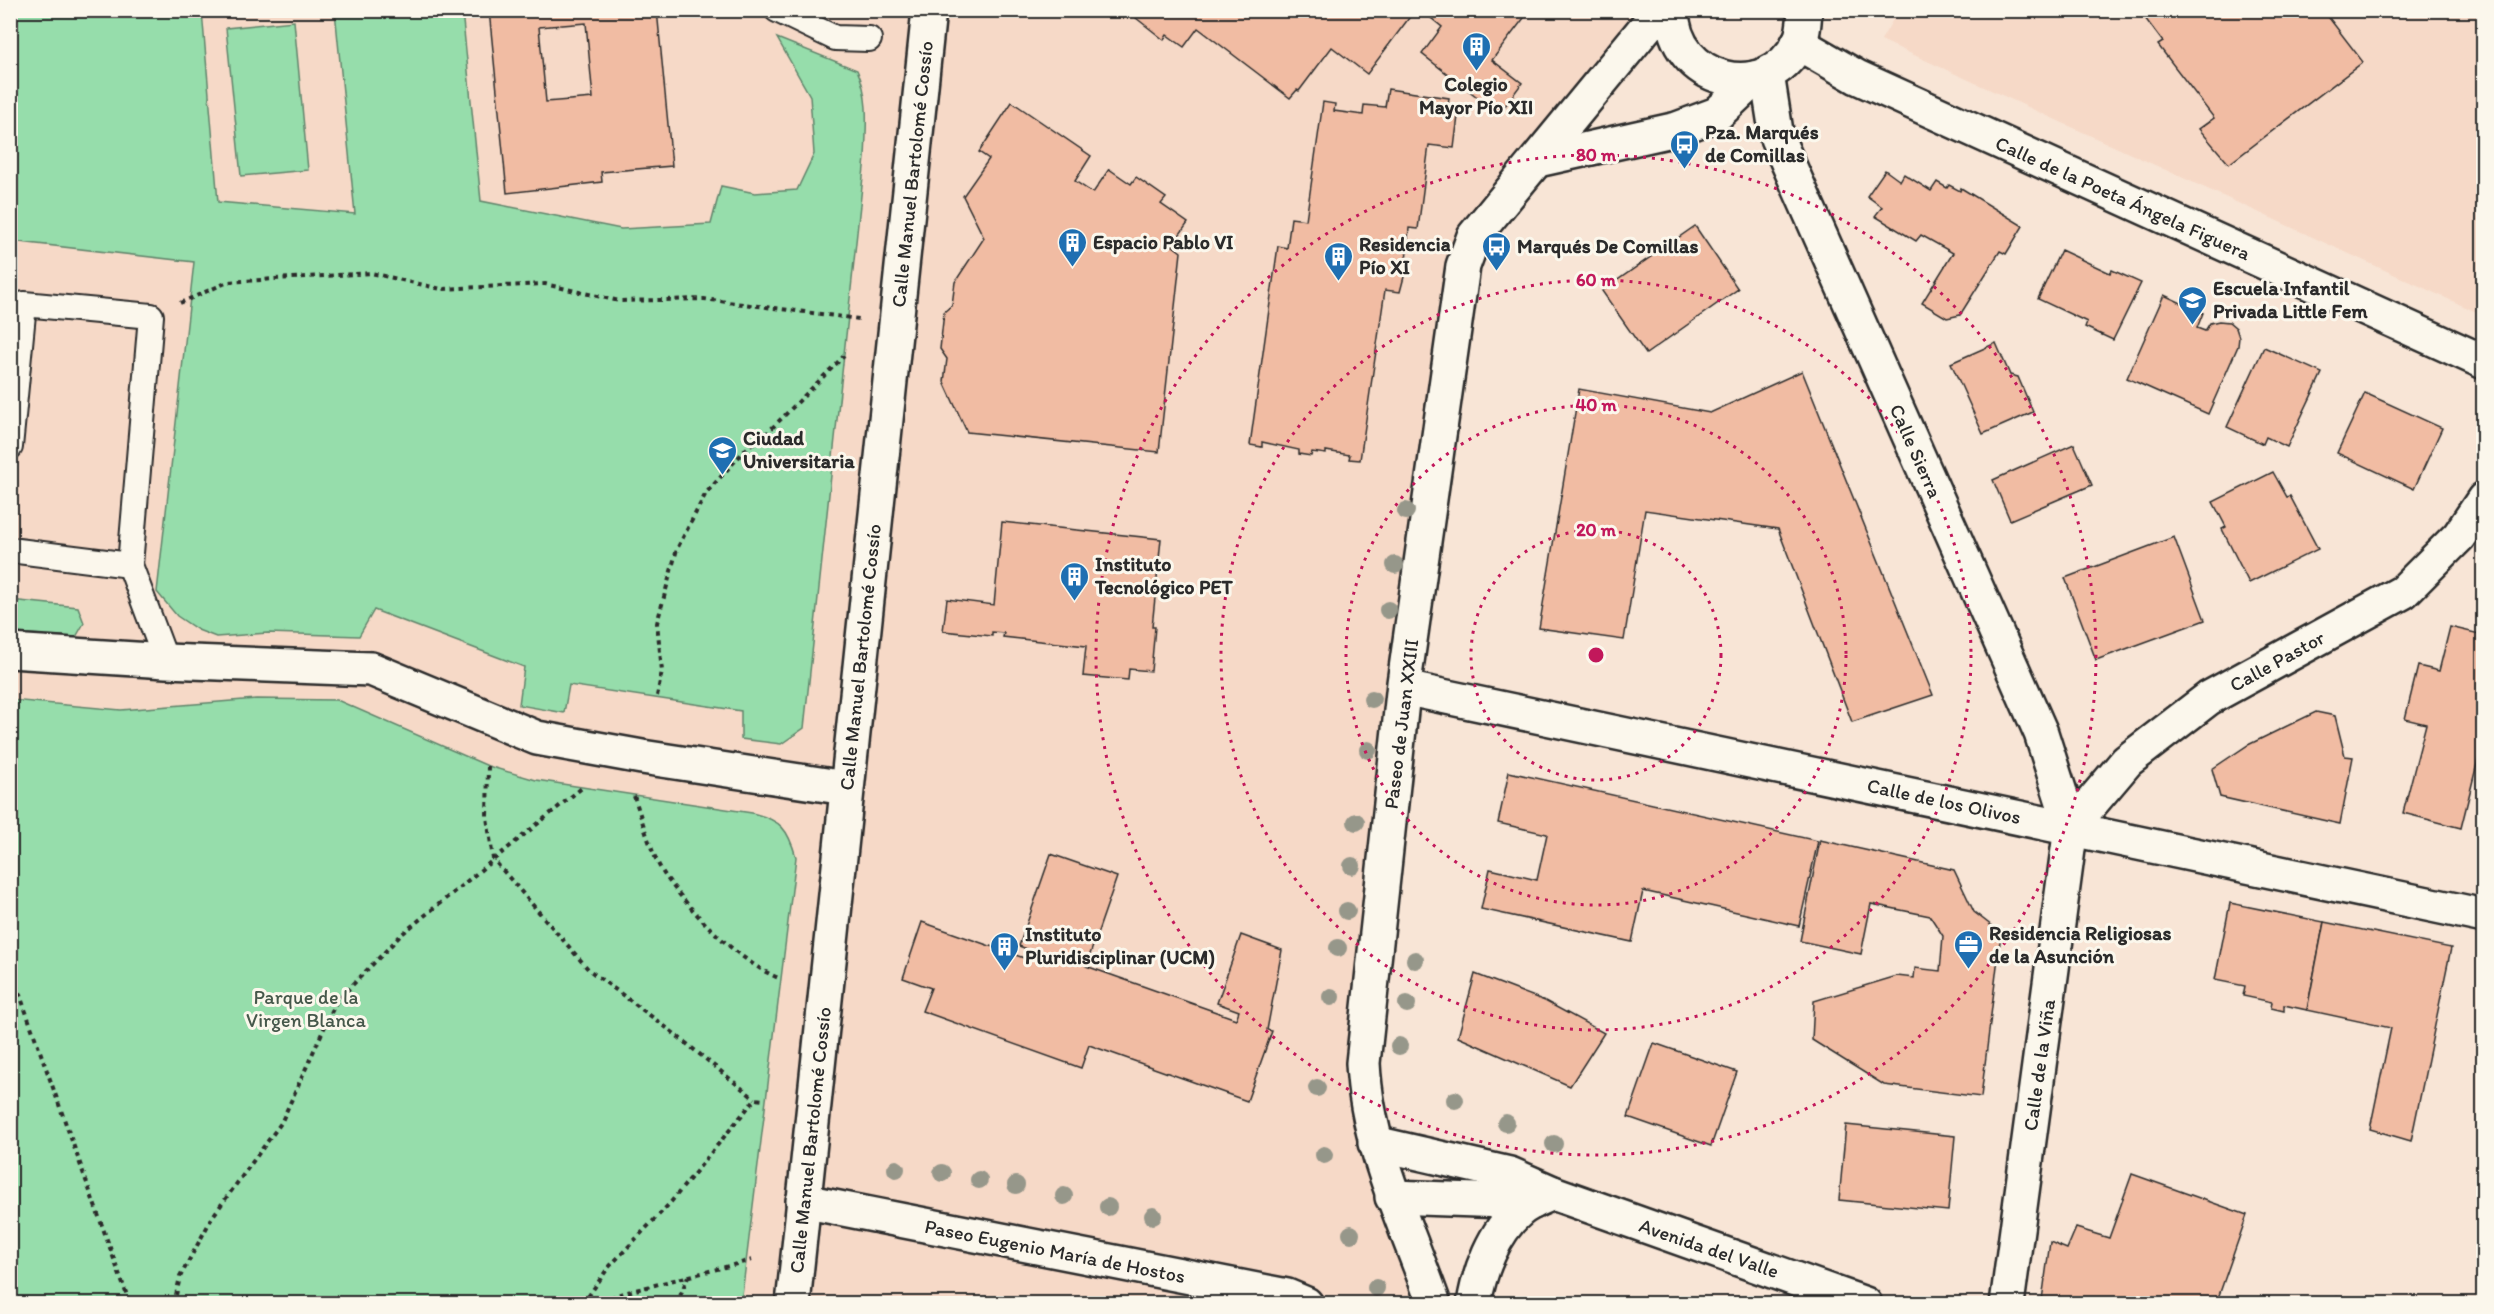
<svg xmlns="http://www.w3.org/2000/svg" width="2494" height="1314" viewBox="0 0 2494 1314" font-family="Itim,sans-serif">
<rect width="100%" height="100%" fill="#f8e5d6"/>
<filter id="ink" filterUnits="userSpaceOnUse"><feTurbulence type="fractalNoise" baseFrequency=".0167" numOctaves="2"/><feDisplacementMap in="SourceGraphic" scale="12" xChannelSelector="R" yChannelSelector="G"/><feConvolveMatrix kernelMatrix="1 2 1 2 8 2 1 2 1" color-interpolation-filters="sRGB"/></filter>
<g filter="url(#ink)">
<g fill="#f6d9c7">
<polygon points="10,11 1660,11 1474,236 1363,1063 1434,1303 11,1303"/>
<polygon points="1898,11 2483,11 2483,315 1881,40"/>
</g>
<g fill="#96ddab" stroke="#60846b" stroke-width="1.5">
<path d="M11,10L202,11L218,202L355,214L335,11H462L481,201L621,229L711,224L721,186L755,193L797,190L814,154L810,96L777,38L857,70C870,97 866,129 865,158L804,728L781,744L741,739V711L569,685L564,713L519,705L524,667L374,610L359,636L268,633L216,637L198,630L177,616L157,592L194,262L11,241Z"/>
<polygon points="294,21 308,170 241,176 226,28"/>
<polygon points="10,600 78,607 84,623 76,637 11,633"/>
<path d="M256,699L337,700L488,766L536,780L752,813C781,820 788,829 796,857L741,1303H11V700L121,710Z"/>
</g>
<g fill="#f1bca3" stroke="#2b2b2b" stroke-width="1.5" fill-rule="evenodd">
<path d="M489,10H657L672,166L601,172L602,182L507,193ZM586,23L593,98L546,102L539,27Z"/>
<polygon points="1137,10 1326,12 1415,10 1367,74 1332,47 1299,91 1297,90 1290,98 1198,28 1184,47 1167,35 1164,40 1136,18 1140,13"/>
<polygon points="1421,10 1530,10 1492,60 1522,83 1499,114 1422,54 1442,27"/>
<polygon points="2139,10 2323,10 2363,62 2229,164 2199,129 2214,118 2158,45 2163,42"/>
<polygon points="1388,89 1449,98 1447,114 1458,116 1454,148 1429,145 1418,229 1409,228 1405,273 1400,292 1385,290 1360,460 1349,459 1350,455 1326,451 1326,454 1312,452 1311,456 1299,454 1299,450 1262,442 1262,447 1250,445 1278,246 1287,248 1291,218 1306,220 1323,102 1335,104 1334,111 1363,115 1364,105 1385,107"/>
<polygon points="1012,102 1091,156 1075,181 1093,193 1109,169 1131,184 1136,177 1166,198 1161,204 1188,223 1172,245 1181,252 1159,452 967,432 944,382 947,359 940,349 944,312 952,305 955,282 984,238 963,196 989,159 979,152"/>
<polygon points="1885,170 1900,181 1904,174 1931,191 1937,182 1947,188 1949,185 1960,191 1961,188 2023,226 2006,254 2000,251 1960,315 1947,318 1922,303 1953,253 1921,235 1916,241 1875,216 1882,207 1867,196"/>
<polygon points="1695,226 1738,289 1646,354 1602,291"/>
<polygon points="2061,250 2110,273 2112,270 2141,283 2113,340 2085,327 2087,322 2038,299"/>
<polygon points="2164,295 2203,313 2197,328 2205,331 2210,323 2219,321 2229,322 2236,328 2239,337 2238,346 2208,414 2127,378"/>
<polygon points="1996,343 2010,375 2018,377 2033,412 1983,434 1951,363"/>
<polygon points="2264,347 2322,373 2287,447 2266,437 2263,444 2227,427"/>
<polygon points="1802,371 1933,695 1852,722 1778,529 1645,510 1624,640 1539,628 1579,389 1710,413"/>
<polygon points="2365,393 2442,428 2414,489 2337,453"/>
<polygon points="2074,444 2092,485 2010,520 1993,480"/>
<polygon points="2273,472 2287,497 2290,496 2318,549 2249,583 2222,529 2226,527 2213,502"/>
<polygon points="1002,522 1161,539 1152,627 1155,627 1151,671 1129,669 1128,680 1083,676 1086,646 1003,637 1004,633 992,632 992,636 943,631 947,599 994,605"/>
<polygon points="2174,537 2205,620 2096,660 2065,578"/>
<polygon points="2450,627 2484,635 2484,757 2479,756 2461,828 2403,813 2426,724 2405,719 2418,666 2439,671"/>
<polygon points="2316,712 2335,716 2345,756 2353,757 2340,824 2220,797 2212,769 2248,745"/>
<polygon points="1509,772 1818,841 1799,926 1643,891 1632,942 1481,909 1490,869 1537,880 1547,834 1498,823"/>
<polygon points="1820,840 1954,870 1974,912 2001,933 1981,1097 1884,1085 1812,1040 1814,1001 1897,976 1914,978 1915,968 1940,971 1943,936 1930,916 1871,904 1861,954 1800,941"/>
<polygon points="1051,854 1117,877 1086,966 1236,1019 1239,1011 1217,1003 1241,935 1282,950 1267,1030 1272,1031 1247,1101 1089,1045 1081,1068 922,1011 931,988 903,978 922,922 1024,958 1027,949 1019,946"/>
<polygon points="2230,903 2324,922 2307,1010 2284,1005 2284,1011 2271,1008 2272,1002 2243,996 2245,986 2215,980"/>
<polygon points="2324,922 2451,948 2411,1141 2370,1129 2391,1028 2307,1010"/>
<polygon points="1475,974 1545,1001 1604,1033 1570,1086 1458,1037"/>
<polygon points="1654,1043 1737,1072 1711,1146 1628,1117"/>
<polygon points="1846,1125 1955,1136 1948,1211 1839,1200"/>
<polygon points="2132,1174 2247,1215 2216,1304 2132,1304 2126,1301 2125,1304 2053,1304 2042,1300 2050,1242 2067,1249 2076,1228 2109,1238"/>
<polygon points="2337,1297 2355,1304 2335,1304"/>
</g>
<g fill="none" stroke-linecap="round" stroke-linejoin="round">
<defs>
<g id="lane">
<polyline points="777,10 835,38 869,39"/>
<polyline points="10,447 24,304 151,316 130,565 166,661"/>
<polyline points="10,550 130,565"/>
</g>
<g id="street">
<path d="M1672,10C1673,82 1766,107 1799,42C1804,33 1804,21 1805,10"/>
<polyline points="1798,43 1857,77 2484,362"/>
<polyline points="1767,74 1777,138 2041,733 2071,827 2007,1304"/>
<polyline points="1538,160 1677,129 1717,114 1755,78"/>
<polyline points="10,651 166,661 371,669 537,738 642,757 846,788"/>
<polyline points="1404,688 2484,916"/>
<polyline points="2071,827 2127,761 2209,698 2403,592 2459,536 2484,499"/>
<polyline points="1375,1143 1510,1174 1553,1193 1865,1304"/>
<polyline points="1392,1197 1533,1202"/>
<polyline points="803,1201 1287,1296 1306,1304"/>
<polyline points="793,1304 929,10"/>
<path d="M1434,1304C1406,1224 1367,1148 1363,1063L1404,683L1463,266L1474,236L1660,10"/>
<path d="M1474,1304C1479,1272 1494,1232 1519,1211C1529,1202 1542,1198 1553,1193"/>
</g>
</defs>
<use href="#lane" stroke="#2b2b2b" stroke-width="28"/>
<use href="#street" stroke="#2b2b2b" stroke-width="38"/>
<g stroke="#2b2b2b" stroke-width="4" stroke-dasharray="4.5 4.5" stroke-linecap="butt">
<polyline points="180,303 228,282 371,273 441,289 545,284 619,301 704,299 859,319"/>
<polyline points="657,696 662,671 657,623 677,549 706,493 746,449 768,432 844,356"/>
<polyline points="488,766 487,817 493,859 589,970 671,1031 755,1099"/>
<path d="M634,796C642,819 651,854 664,874C690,911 739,963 781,979"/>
<polyline points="10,967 130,1304"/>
<polyline points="174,1304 180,1277 213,1216 281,1123 336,1002 402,934 583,787"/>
<polyline points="583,1304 608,1268 671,1202 755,1099 765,1100"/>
<polyline points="604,1304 616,1295 752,1260"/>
<polyline points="677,1304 688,1276"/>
</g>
<use href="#lane" stroke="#fbf7ec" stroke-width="24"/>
<use href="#street" stroke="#fbf7ec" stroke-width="33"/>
</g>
<g fill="#96978a">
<circle cx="1406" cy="511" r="9"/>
<circle cx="1395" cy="565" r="9"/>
<circle cx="1388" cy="610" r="9"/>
<circle cx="1372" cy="699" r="9"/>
<circle cx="1368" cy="750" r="9"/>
<circle cx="1356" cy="822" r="9"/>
<circle cx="1352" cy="866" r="9"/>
<circle cx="1347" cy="911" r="9"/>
<circle cx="1338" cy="948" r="9"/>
<circle cx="1415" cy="960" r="9"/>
<circle cx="1331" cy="997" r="9"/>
<circle cx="1407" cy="1004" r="9"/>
<circle cx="1399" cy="1046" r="9"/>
<circle cx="1317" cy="1088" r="9"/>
<circle cx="1455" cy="1100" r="9"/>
<circle cx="1506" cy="1123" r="9"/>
<circle cx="1554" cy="1144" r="9"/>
<circle cx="1324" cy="1155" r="9"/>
<circle cx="896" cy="1169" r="9"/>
<circle cx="942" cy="1173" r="9"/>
<circle cx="979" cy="1180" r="9"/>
<circle cx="1016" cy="1185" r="9"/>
<circle cx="1064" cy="1196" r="9"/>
<circle cx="1108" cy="1207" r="9"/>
<circle cx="1153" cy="1216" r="9"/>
<circle cx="1351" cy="1234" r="9"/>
<circle cx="1376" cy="1288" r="9"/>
</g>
</g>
<g fill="none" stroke="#c2185b" stroke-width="3" stroke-dasharray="3 6">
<circle cx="1596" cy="655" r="125"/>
<circle cx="1596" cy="655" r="250"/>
<circle cx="1596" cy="655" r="375"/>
<circle cx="1596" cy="655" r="500"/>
</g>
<defs>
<symbol id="building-pin" viewBox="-11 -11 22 30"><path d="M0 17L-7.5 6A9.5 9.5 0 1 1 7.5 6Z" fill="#1f6fb2" stroke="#fbf7ec"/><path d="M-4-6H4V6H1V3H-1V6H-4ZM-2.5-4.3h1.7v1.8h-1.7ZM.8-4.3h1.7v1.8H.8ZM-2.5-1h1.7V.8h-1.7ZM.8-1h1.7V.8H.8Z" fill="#fff"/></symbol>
<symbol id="bus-pin" viewBox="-11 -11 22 30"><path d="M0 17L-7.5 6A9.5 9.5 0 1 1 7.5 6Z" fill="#1f6fb2" stroke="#fbf7ec"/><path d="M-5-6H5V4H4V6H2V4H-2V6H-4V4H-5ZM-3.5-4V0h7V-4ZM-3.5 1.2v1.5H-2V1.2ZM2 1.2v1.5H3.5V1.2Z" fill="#fff"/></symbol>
<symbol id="school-pin" viewBox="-11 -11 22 30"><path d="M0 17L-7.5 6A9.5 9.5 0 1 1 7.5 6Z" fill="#1f6fb2" stroke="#fbf7ec"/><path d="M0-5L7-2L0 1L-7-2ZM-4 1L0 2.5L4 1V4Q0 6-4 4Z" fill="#fff"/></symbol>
<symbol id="university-pin" viewBox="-11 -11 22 30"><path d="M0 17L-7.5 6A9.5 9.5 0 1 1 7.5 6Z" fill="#1f6fb2" stroke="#fbf7ec"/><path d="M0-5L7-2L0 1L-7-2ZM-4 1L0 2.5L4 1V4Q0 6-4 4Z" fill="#fff"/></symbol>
<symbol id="office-pin" viewBox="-11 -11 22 30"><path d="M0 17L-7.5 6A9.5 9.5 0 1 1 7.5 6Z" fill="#1f6fb2" stroke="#fbf7ec"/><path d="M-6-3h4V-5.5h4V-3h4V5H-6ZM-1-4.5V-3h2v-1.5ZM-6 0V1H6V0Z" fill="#fff"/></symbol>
</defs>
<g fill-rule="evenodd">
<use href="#building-pin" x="1460" y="30" width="33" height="45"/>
<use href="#bus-pin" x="1668" y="128" width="33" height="45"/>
<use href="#building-pin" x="1056" y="226" width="33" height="45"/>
<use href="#bus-pin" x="1480" y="230" width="33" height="45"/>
<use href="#building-pin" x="1322" y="240" width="33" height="45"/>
<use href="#school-pin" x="2176" y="284" width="33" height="45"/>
<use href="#university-pin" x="706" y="434" width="33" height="45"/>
<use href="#building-pin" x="1058" y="560" width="33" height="45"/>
<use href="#office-pin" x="1952" y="928" width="33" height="45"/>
<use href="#building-pin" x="988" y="930" width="33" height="45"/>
</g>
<g text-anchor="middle" stroke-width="6" stroke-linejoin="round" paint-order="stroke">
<g font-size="20" font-weight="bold" fill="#2b2b2b" stroke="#fbf7ec" text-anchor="start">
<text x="1476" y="91" text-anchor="middle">Colegio<tspan x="1476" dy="23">Mayor Pío XII</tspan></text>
<text x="1705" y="139">Pza. Marqués<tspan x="1705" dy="23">de Comillas</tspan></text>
<text x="1093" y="249">Espacio Pablo VI</text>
<text x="1359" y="251">Residencia<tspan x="1359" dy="23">Pío XI</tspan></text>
<text x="1517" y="253">Marqués De Comillas</text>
<text x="2213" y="295">Escuela Infantil<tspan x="2213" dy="23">Privada Little Fem</tspan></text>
<text x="743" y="445">Ciudad<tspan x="743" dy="23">Universitaria</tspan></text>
<text x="1095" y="571">Instituto<tspan x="1095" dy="23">Tecnológico PET</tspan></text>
<text x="1989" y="940">Residencia Religiosas<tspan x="1989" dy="23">de la Asunción</tspan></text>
<text x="1025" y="941">Instituto<tspan x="1025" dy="23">Pluridisciplinar (UCM)</tspan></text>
</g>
<g font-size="20" fill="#2b2b2b" stroke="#fbf7ec">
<text transform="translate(912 174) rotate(-84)" y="7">Calle Manuel Bartolomé Cossío</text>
<text transform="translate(2123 198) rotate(24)" y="7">Calle de la Poeta Ángela Figuera</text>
<text transform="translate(1916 451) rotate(66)" y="7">Calle Sierra</text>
<text transform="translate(860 657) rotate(-84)" y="7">Calle Manuel Bartolomé Cossío</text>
<text transform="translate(2277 661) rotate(-29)" y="7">Calle Pastor</text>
<text transform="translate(1401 724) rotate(-83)" y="7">Paseo de Juan XXIII</text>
<text transform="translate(1944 801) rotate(12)" y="7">Calle de los Olivos</text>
<text transform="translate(2039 1065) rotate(-82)" y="7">Calle de la Viña</text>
<text transform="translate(810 1140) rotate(-84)" y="7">Calle Manuel Bartolomé Cossío</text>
<text transform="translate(1709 1248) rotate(19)" y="7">Avenida del Valle</text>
<text transform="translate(1055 1251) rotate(11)" y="7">Paseo Eugenio María de Hostos</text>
</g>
<g font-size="20" fill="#46584b" stroke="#fbf7ec">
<text x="306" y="1004">Parque de la<tspan x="306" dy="23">Virgen Blanca</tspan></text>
</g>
</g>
<circle cx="1596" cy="655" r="9" fill="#c2185b" stroke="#fbf7ec" stroke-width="3"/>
<g font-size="18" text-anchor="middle" font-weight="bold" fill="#c2185b" stroke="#fbf7ec" stroke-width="6" stroke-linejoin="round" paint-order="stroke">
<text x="1596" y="161">80 m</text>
<text x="1596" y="286">60 m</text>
<text x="1596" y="411">40 m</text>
<text x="1596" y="536">20 m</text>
</g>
<rect width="2494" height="1314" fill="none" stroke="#fbf7ec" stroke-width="36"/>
<rect x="18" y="18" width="2458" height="1278" fill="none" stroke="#2b2b2b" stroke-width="2" filter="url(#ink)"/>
</svg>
